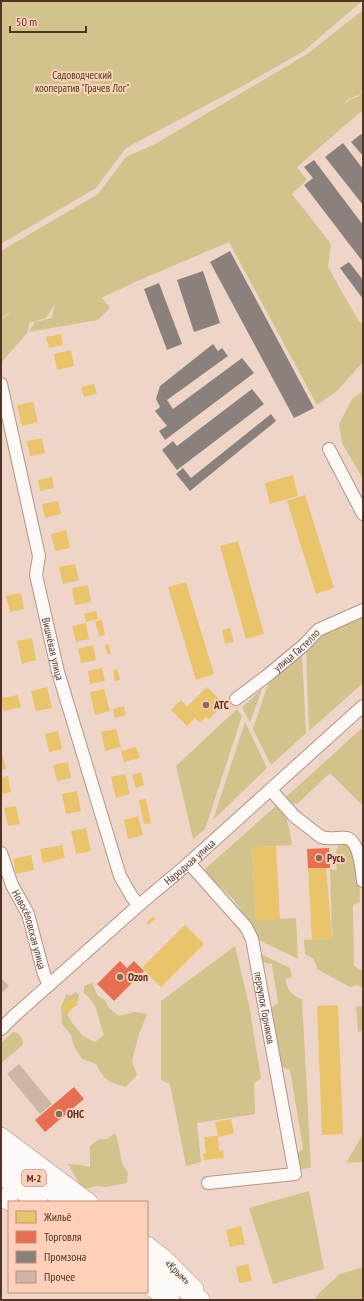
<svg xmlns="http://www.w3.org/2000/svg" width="364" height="1301" viewBox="0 0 364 1301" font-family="'PT Sans Narrow',sans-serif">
<rect width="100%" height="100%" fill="#efd5c8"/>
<g fill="#d2c38c">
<polygon points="1,1 362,1 304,51 248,83 126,148 96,188 1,244"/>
<polygon points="363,10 363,88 359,95 348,99 344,105 349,100 359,96 363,89 363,111 357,115 297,167 307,180 292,194 331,244 328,267 357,318 363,326 363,362 337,391 317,405 229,242 135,282 97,300 102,298 110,308 98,320 29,332 35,322 52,318 55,304 46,318 29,323 28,332 1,363 1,319 9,314 11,293 9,313 1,318 1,251 98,194 126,157 155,144 307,54"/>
<polygon points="363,391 363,479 342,443 339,424 352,399"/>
<polygon points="363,614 363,683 309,731 306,650 331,628"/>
<polygon points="302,653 306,733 271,765 253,729 268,684"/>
<polygon points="262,689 250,723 242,707"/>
<polygon points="237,709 242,716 205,829 193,839 176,766"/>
<polygon points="245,722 267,768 213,820"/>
<polygon points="363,727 363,806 330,773 297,804 288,802 285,798"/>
<path d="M277,805C288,814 290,831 292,845L252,847L256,920L296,918L298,959L257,939V934L254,928L233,899L207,874L205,869Z"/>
<path d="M343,842C360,850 360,886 360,902L353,905L354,966L363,971V989L358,985L350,987L317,969C316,961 313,957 305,954L304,940L332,939L330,869L337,870C336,859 333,847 343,842Z"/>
<polygon points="235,946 249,1005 261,1078 254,1083 255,1114 197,1123 201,1162 186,1166 170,1084 161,1080 161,1001"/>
<path d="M261,954L290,968L292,977L285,979C287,989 292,996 302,999L311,1168L302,1169L298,1166L297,1153L303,1149L290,1070L282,1067L279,1062L270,1012L272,1007L278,1003L272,964C265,963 260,962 261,954Z"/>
<path d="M92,983L98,996L105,1000L109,1008L119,1016L134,1012L147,1014L139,1034L132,1061L137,1075L126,1087C108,1082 105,1081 96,1064L82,1059L74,1046L71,1035L62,1024L61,1007L66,995H72L76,992L79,995L78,1001L69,1006L68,1016L73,1024L83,1036L95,1042L104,1035C96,1015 101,1008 84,993V986Z"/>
<polygon points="361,1006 363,1007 363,1031 358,1032 356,1007"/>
<path d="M13,1032C20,1033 22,1037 23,1044L17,1050L1,1063V1043Z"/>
<polygon points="115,1133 118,1142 122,1163 128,1173 127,1183 106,1187 95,1186 83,1190 68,1164 82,1165 90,1167 90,1146 99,1139 107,1139"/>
<polygon points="362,1136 363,1162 346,1163"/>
<polygon points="309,1191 324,1269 273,1284 249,1208"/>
<polygon points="363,1267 363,1300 314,1300 320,1292 340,1274"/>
</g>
<g fill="#e9c46a">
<polygon points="61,334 63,345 49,348 46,337"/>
<polygon points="71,350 74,366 57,370 54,354"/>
<polygon points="94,384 97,394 84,397 81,387"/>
<polygon points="33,402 38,422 22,426 17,405"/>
<polygon points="42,438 45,453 30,456 27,441"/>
<polygon points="293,475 298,496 270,504 265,483"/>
<polygon points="52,477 54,488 40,491 38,480"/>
<polygon points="305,495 334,588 316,594 287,501"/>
<polygon points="58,501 61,514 45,518 42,504"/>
<polygon points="66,530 70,548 55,551 51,534"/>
<polygon points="238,541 264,634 246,639 220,546"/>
<polygon points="75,564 79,580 63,584 59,567"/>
<polygon points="186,582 214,674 196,680 168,587"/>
<polygon points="88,585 91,602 75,605 72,588"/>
<polygon points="21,593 24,609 10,612 6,596"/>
<polygon points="96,611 98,619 86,622 84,614"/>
<polygon points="102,620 105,635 99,636 95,621"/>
<polygon points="86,623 89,639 76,642 72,626"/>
<polygon points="230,628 234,642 225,644 222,630"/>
<polygon points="32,638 36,660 22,664 17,641"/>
<polygon points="109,644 111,654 107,654 105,645"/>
<polygon points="93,645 96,660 81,663 78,649"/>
<polygon points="102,668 105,681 90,684 88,671"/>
<polygon points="117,669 120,680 115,681 113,670"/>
<polygon points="47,687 52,708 36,711 31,691"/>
<polygon points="207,687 224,704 209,719 206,717 200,723 195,718 187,726 171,710 181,700 187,707"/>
<polygon points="104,689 110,711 95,715 90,692"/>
<polygon points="18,695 21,707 3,711 1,698"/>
<polygon points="124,706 126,715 115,718 113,709"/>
<polygon points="116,729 121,747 105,751 101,732"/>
<polygon points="58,731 62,749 49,752 45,734"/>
<polygon points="136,747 140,758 124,762 121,751"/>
<polygon points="1,754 2,754 6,769 1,770"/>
<polygon points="68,762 71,778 57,781 53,765"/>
<polygon points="141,772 144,785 136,788 132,775"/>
<polygon points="125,774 130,794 116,798 111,777"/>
<polygon points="8,776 11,792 1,794 1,778"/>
<polygon points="77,791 81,811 66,814 62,794"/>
<polygon points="146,799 151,823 144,824 139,800"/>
<polygon points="16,806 20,824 8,826 4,808"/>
<polygon points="138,816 143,835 128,839 124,820"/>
<polygon points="86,828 91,851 76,854 71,831"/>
<polygon points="62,845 65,858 43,863 40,849"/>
<polygon points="276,846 280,919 256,920 252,847"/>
<polygon points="31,855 34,870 16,874 13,859"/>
<polygon points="326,867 332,939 312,940 308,868"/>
<polygon points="153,916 155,919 148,925 146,923"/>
<polygon points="185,925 204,944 161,987 142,968"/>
<polygon points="73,998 78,1004 66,1014 61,1007"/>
<polygon points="338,1005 343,1134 322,1135 317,1006"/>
<polygon points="231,1119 234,1133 218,1137 215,1122"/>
<polygon points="218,1136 219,1151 223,1150 224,1158 204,1160 203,1153 206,1153 204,1137"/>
<polygon points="241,1226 245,1244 230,1247 226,1230"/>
<polygon points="248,1264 252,1281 239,1283 236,1267"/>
</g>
<g fill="#e76f51">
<polygon points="329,848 330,868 308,868 307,849"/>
<polygon points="120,961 127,968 134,961 144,971 114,1001 97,984"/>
<polygon points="74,1087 84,1099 45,1132 35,1120"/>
</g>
<g fill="#8a817c">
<polygon points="361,134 363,137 363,156 351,142"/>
<polygon points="343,143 363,169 363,205 325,157"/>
<polygon points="314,160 363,225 363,262 304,185 313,178 304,167"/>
<polygon points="230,251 314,408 294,418 210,262"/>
<polygon points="349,262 363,280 363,299 340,268"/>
<polygon points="203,271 220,323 194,332 177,280"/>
<polygon points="159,283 182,344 167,350 144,289"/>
<polygon points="213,344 218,351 222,348 228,356 167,400 173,409 242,358 254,373 165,440 159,431 167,426 155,411 160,407 156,399 160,386"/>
<polygon points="252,389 264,404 177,470 162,450 173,441 177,446"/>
<polygon points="271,414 276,421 190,491 176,474 183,468 191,478"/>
</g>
<g fill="#d0b4a7">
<polygon points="1,978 9,986 1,993"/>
<polygon points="19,1064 52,1104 40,1114 7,1074"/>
</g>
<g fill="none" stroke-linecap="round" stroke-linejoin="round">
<defs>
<g id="street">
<path id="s1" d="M1,384L39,556L36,575L58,672L120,876L132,897L139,905"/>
<polyline points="329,449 363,514"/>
<path id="s2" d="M236,699L268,675L304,645L318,630L363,610"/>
<path d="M271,790L294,816L321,837C330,840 338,837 347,838C359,841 362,871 363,881"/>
<path id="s3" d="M1,853L12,885L28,914L44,974L49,985"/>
<path id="s4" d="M189,863L246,927L252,939L295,1174L208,1183"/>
<path id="s5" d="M1,1029L14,1016L139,905L189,863L363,706"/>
</g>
<g id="secondary">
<polyline points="1,1136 89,1202"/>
<polyline points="1,1197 9,1202"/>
<path id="s6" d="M147,1245L164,1258L195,1289"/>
</g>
<g id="primary">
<polyline points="1,1153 67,1202"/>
<polyline points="1,1175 38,1202"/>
<polyline points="147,1261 200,1300"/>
<polyline points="147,1283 170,1300"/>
</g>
</defs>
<use href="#street" stroke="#af968a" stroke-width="14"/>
<use href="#secondary" stroke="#af968a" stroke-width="18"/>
<use href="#primary" stroke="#af968a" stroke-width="20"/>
<use href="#street" stroke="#fdf9f7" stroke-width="12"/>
<use href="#secondary" stroke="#fdf9f7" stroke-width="17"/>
<use href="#primary" stroke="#fdf9f7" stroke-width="19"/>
</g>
<g fill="#896c5e" stroke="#fecfb9" stroke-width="1.5">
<circle cx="206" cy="705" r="4"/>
<circle cx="319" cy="858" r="4"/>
<circle cx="120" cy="977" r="4"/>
<circle cx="59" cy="1114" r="4"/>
</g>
<g text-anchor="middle" stroke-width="4" stroke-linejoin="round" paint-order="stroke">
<rect fill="#fecfb9" stroke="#866251" stroke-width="1" x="22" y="1170" width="24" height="16" rx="3"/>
<g font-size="10" font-weight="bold" fill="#523325">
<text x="34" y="1182">М-2</text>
</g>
<g font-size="11" fill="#45431c" stroke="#fecfb9">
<text x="82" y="79">Cадоводческий<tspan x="82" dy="13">кооператив "Грачев Лог"</tspan></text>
</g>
<g font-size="11" fill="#523325" stroke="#fecfb9">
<text dy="4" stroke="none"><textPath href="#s1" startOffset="271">Вишнёвая улица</textPath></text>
<text dy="4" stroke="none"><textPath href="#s2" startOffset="78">улица Гастелло</textPath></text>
<text dy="4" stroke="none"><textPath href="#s5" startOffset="252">Народная улица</textPath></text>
<text dy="4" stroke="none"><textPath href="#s3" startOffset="82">Новосёловская улица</textPath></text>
<text dy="4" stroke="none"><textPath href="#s4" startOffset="169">переулок Горняков</textPath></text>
<text dy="4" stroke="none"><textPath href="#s6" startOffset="41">«Крым»</textPath></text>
</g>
<g font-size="11" font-weight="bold" fill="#523325" stroke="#fecfb9" text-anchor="start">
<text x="214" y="709">АТС</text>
<text x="327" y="862">Русь</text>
<text x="128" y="981">Ozon</text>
<text x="67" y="1118">ОНС</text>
</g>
</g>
<rect width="364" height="1301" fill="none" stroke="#523325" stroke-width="4"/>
<rect x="8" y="1201" width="140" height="92" fill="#fecfb9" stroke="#b9917e"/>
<rect x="16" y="1211" width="20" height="12" fill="#e9c46a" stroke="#b9917e"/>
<text x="44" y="1221" font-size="12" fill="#523325">Жильё</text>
<rect x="16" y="1231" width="20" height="12" fill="#e76f51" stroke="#b9917e"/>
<text x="44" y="1241" font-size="12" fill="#523325">Торговля</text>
<rect x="16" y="1251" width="20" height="12" fill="#8a817c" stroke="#b9917e"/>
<text x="44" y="1261" font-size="12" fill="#523325">Промзона</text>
<rect x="16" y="1271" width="20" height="12" fill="#d0b4a7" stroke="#b9917e"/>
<text x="44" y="1281" font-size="12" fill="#523325">Прочее</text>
<path d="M10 26v6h76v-6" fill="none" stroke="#523325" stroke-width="2"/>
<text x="16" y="26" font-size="12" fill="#523325" stroke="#fecfb9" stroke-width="3" paint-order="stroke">50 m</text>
</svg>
